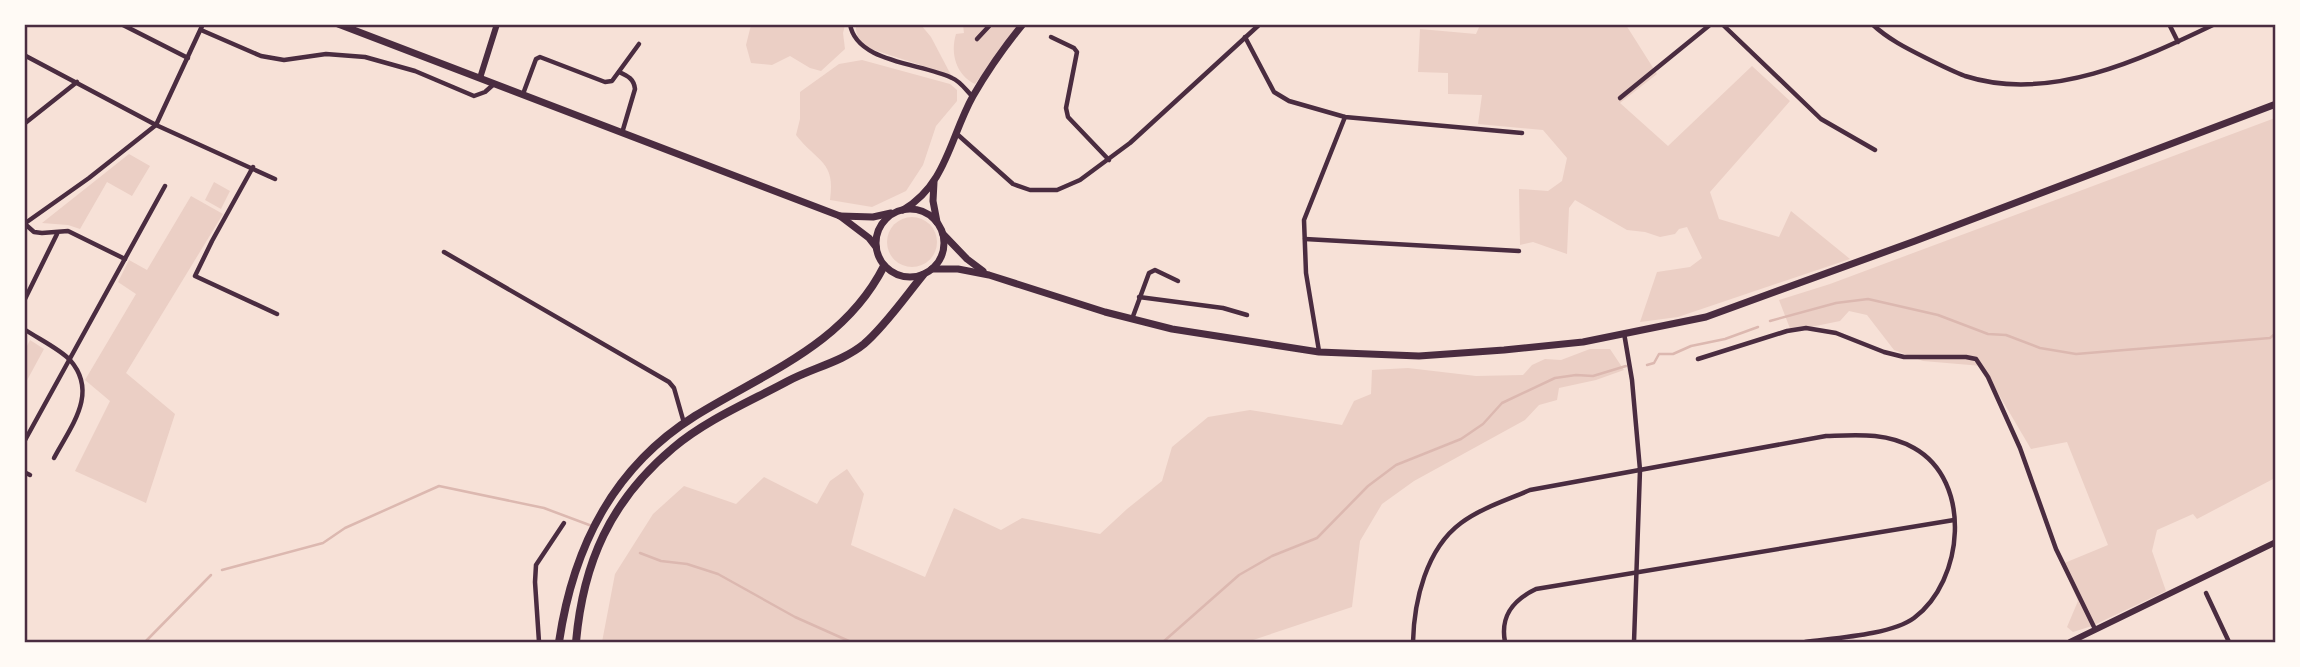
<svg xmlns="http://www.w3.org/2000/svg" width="2300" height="667" viewBox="0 0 2300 667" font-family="'Golos Text',sans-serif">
<rect width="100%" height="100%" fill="#f7e1d7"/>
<g fill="#ebcfc5">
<polygon points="751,25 845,25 843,33 845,49 821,71 810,68 790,56 772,65 751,63 746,45"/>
<path d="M856,25H921L931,37L951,75L868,48C860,41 855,35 856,25Z"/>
<path d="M963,25H1018L975,84C956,75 950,53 956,34L964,33Z"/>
<polygon points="1480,25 1626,25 1657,74 1620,103 1668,146 1752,66 1790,101 1710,192 1719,219 1779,237 1791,211 1850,259 1678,317 1640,322 1657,272 1690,267 1702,258 1687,227 1679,229 1675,234 1660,237 1645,232 1627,230 1575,200 1569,208 1567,254 1533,242 1520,245 1519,189 1548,191 1562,181 1567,158 1543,130 1478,124 1482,95 1448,94 1448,73 1418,72 1420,29 1476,34"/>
<path d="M862,60L950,84L957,90V101L936,126L923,165L906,191L872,207L830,200C836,161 817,162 796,135L800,119V92L839,64Z"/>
<polygon points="2275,118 2275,478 2197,519 2193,514 2157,530 2152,551 2166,591 2092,626 2073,632 2067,627 2078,601 2062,564 2108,545 2067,442 2031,449 1982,366 1923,361 1894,350 1867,315 1849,311 1840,321 1791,331 1779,300 1830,284"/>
<polygon points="129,154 150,166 132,196 107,182 80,229 68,225 42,223"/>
<polygon points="214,182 230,191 221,209 205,200"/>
<polygon points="191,196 223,214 126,373 175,414 146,503 75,471 110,401 85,380 136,294 118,282 129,260 147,270"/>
<circle cx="912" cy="242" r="25"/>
<polygon points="30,340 44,349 25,384 25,350"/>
<polygon points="1590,349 1610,349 1624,370 1596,380 1559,388 1557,400 1539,405 1525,420 1414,481 1382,504 1360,541 1352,607 1247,642 602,642 615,574 653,514 684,486 736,504 764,477 817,504 830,481 847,469 864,494 851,545 925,577 954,508 1001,530 1022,518 1100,534 1127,509 1162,481 1172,447 1208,417 1250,410 1342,425 1354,401 1371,394 1372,370 1408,368 1476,376 1523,375 1532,365 1545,359 1561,360"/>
</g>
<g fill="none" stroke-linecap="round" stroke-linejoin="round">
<g stroke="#dcb8b0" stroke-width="2.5">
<polyline points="1770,321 1836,303 1868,299 1938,315 1988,334 2006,335 2040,348 2076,354 2270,338 2276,333"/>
<polyline points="1647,365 1654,363 1659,354 1673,354 1691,346 1725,339 1758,327"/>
<polyline points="640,553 661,561 687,564 718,574 795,617 851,642"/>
<polyline points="222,570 323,543 345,528 439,486 544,508 592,526"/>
<polyline points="145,642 211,575"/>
<polyline points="1163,642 1239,575 1272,556 1317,538 1368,486 1396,465 1461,439 1483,424 1502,403 1555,378 1576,375 1593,376 1626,366"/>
</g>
<g stroke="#4a2c40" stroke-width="4.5">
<polyline points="121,24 188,58"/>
<path d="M850,24C856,63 922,63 952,78C960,81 966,90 972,96"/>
<polyline points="1722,24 1821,119 1875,150"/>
<path d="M1872,24C1888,39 1906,48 1926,58C1938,64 1952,71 1965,76C2049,103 2140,60 2215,24"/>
<polyline points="2169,24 2178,42"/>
<polyline points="201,30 261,56 284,60 326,54 365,57 415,71 474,96 485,92 494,84"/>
<polyline points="1051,37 1074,48 1077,52 1066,108 1068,117 1109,160"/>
<polyline points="1245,37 1274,92 1289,101 1345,117 1522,133"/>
<polyline points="977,39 991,24"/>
<polyline points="24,55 156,125 275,179"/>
<path d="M619,72C628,76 634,79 635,89L622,133"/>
<polyline points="523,94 536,59 540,57 605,82 612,81 639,44"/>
<polyline points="1620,98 1711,24"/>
<polyline points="24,124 77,82"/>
<polyline points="957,134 1013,184 1030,190 1057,190 1080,180 1130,143 1260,24"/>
<polyline points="253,167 212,241 195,276 277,314"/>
<polyline points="24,224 89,178 156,125 203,24"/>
<polyline points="25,224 34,232 42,233 68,231 125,259"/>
<polyline points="1305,239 1519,251"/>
<polyline points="444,252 669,382 674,388 684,423"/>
<polyline points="1139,297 1223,308 1247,315"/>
<polyline points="24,301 57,234"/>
<polyline points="1132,319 1149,273 1155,270 1178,281"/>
<path d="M24,329C37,338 60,349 70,360C99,393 71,426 54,458"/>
<polyline points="1624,333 1632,380 1640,470 1634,642"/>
<polyline points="1319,351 1306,273 1304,220 1345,117"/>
<polyline points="1698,359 1787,331 1806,328 1836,333 1884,352 1904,357 1966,357 1976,359 1988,377 2020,448 2056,549 2095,629"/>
<polyline points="24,442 165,186"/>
<polyline points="24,472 30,475"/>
<polyline points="2206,593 2229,642"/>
<polyline points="539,642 535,582 536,565 564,523"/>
<path d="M1413,642C1414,601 1426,549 1461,523C1481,508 1507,500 1530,490L1826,436C1856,435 1886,432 1914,448C1973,481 1964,581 1914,618C1891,635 1834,638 1805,642"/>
<path d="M1505,642C1500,616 1513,600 1536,589L1954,520"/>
</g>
<g stroke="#4a2c40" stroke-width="6">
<polyline points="480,78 497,24"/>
<polyline points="2070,642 2276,542"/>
</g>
<g stroke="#4a2c40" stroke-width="7">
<polyline points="338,24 840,216 869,238 876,247"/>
<polyline points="934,182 933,201 937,222"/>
<circle cx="910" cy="243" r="34"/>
<path d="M903,210C947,184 950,137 973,96C987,72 1005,46 1023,24"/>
<polyline points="840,216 873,217 891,213"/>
<polyline points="943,234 967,259 983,271"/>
<polyline points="932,269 958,269 989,275 1105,312 1172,329 1319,352 1419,356 1504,350 1583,342 1706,317 1915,241 2276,104"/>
</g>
<g stroke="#4a2c40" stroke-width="8">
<path d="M559,642C573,548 612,468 695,416C766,372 844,345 884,266"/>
<path d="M576,642C583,563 610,501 673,448C706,420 749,402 788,381C812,368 842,362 864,344C885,326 905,297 923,275"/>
</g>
</g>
<rect width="2300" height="667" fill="none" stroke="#fffaf5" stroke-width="52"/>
<rect x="26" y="26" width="2248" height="615" fill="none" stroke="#4a2c40" stroke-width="2.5"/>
</svg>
